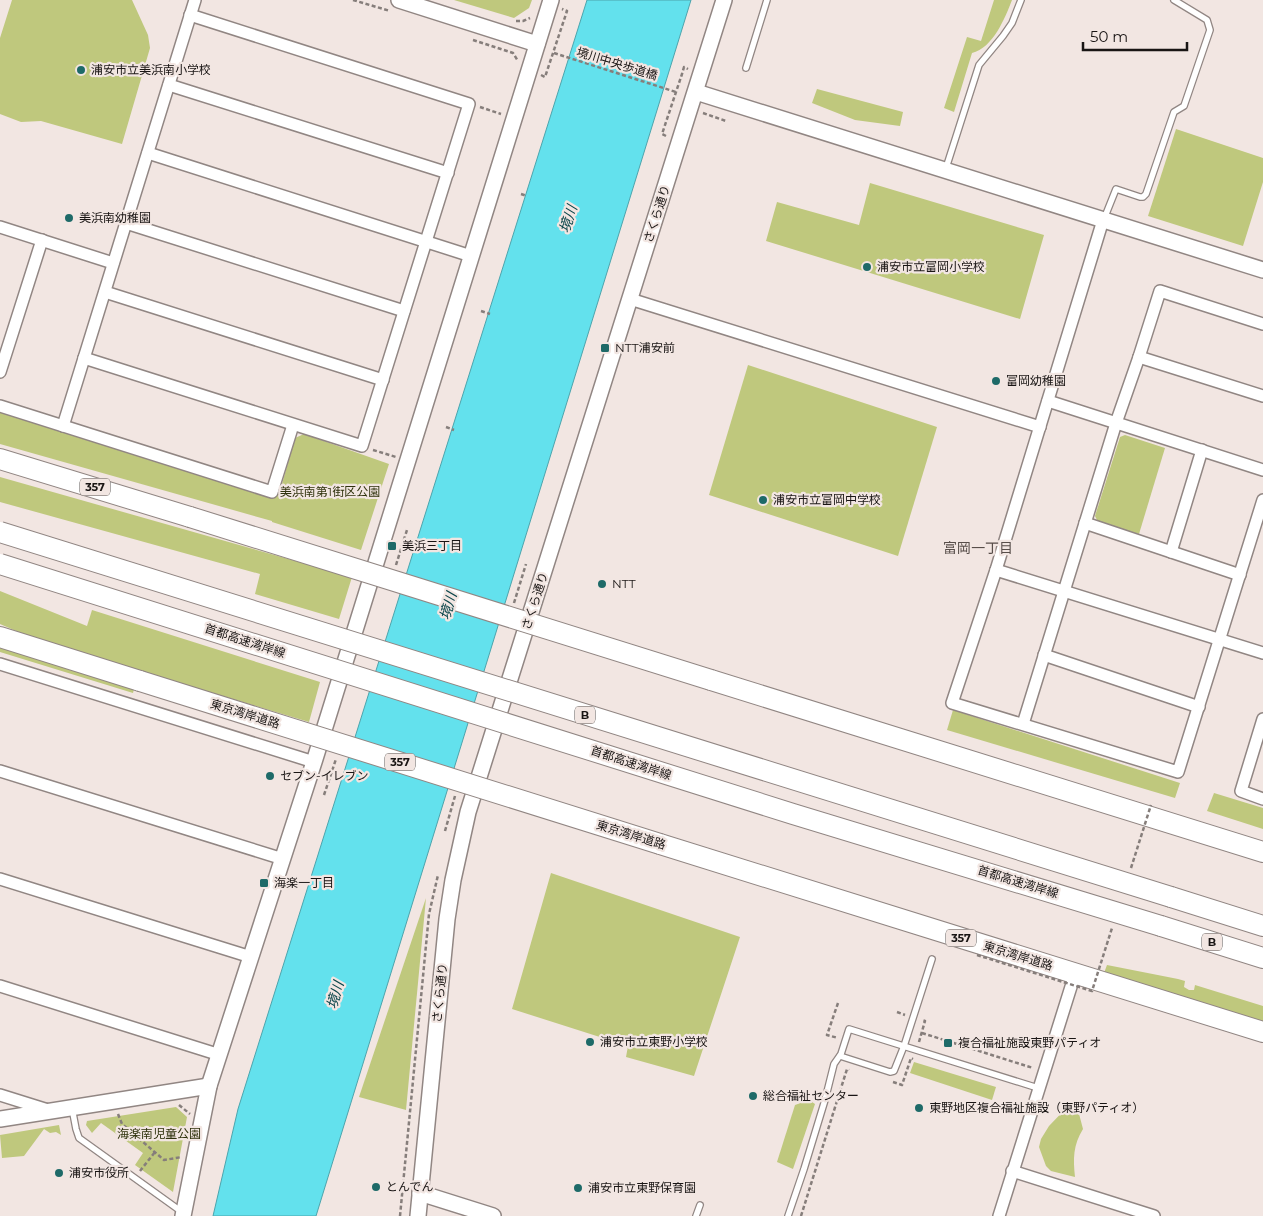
<svg xmlns="http://www.w3.org/2000/svg" width="1263" height="1216" viewBox="0 0 1263 1216" font-family="Montserrat,'Noto Sans JP',sans-serif">
<rect width="100%" height="100%" fill="#f2e6e2"/>
<g fill="#bfc87d">
<polygon points="12,0 132,0 148,35 150,48 122,144 41,121 21,122 0,114 0,38"/>
<polygon points="454,0 532,0 529,8 514,18"/>
<path d="M994,0H1012C1005,18 993,48 972,53L954,112L944,108L967,37L981,41Z"/>
<polygon points="817,89 903,112 900,126 855,120 812,103"/>
<polygon points="1176,129 1263,158 1263,182 1243,246 1148,216"/>
<polygon points="870,183 1044,235 1020,319 766,241 777,202 859,225"/>
<polygon points="748,365 937,427 898,556 709,495"/>
<polygon points="0,407 280,491 295,438 304,434 389,464 361,550 272,522 272,521 0,444"/>
<polygon points="1125,435 1165,448 1139,534 1098,522 1095,516 1120,437"/>
<polygon points="0,477 352,577 339,619 255,594 260,574 0,502"/>
<polygon points="0,591 87,626 92,610 320,682 309,722 39,641 0,624"/>
<polygon points="0,647 134,689 133,693 0,652"/>
<polygon points="953,710 1180,783 1175,798 947,730"/>
<polygon points="1214,793 1263,808 1263,829 1207,811"/>
<polygon points="551,873 740,937 694,1076 626,1057 628,1046 512,1009"/>
<polygon points="426,898 406,1110 359,1097"/>
<polygon points="1107,965 1178,979 1185,981 1184,987 1189,990 1194,990 1195,985 1263,1006 1263,1023 1104,973"/>
<polygon points="914,1062 996,1087 992,1100 910,1073"/>
<polygon points="809,1100 815,1104 793,1169 777,1162 795,1105"/>
<path d="M1073,1101L1078,1110L1083,1129C1073,1145 1073,1159 1075,1177L1051,1171L1046,1166L1039,1147L1041,1139L1049,1126Z"/>
<polygon points="176,1107 187,1117 173,1192 135,1165 143,1153 101,1123 92,1133 86,1125 87,1121"/>
<polygon points="59,1125 61,1135 56,1132 50,1133 44,1129 24,1156 2,1158 0,1135"/>
</g>
<polygon fill="#63e1ed" stroke="#4da4ac" points="587,0 691,0 316,1216 213,1216 238,1109"/>
<g fill="none" stroke-linecap="round" stroke-linejoin="round">
<defs>
<g id="lane">
<polyline points="746,68 767,0"/>
<polyline points="946,168 979,65 1003,36 1012,23 1021,0"/>
<polyline points="1104,219 1116,189 1140,197 1143,197 1146,194 1174,112 1184,106 1210,30 1207,20 1174,0"/>
<polyline points="840,1056 890,1072 894,1071 904,1046 932,959"/>
<polyline points="72,1108 76,1129 79,1138 182,1212"/>
<polyline points="696,1216 700,1205"/>
<polyline points="788,1216 804,1169 825,1100 834,1064 841,1054 849,1029 1038,1088"/>
</g>
<g id="street">
<polyline points="169,85 448,173"/>
<polyline points="148,153 471,256"/>
<polyline points="1103,220 996,570 952,703 1178,772 1263,500"/>
<polyline points="126,223 404,311"/>
<polyline points="0,227 113,263"/>
<polyline points="105,292 383,380"/>
<polyline points="630,299 1040,427"/>
<polyline points="1139,357 1263,396"/>
<polyline points="84,358 362,446 469,104 190,15"/>
<polyline points="0,372 42,240"/>
<polyline points="1048,401 1263,470"/>
<polyline points="0,406 272,492 293,425"/>
<polyline points="63,426 195,0"/>
<polyline points="1085,523 1240,575"/>
<polyline points="1171,552 1202,450"/>
<polyline points="996,570 1263,653"/>
<polyline points="1044,655 1199,707"/>
<polyline points="0,664 314,762"/>
<polyline points="1263,719 1241,791 1263,799"/>
<polyline points="1023,724 1116,423 1139,357 1160,291 1263,324"/>
<polyline points="0,771 283,859"/>
<polyline points="0,879 251,957"/>
<polyline points="0,986 220,1055"/>
<polyline points="0,1095 48,1110"/>
<polyline points="1012,1171 1154,1216"/>
<polyline points="999,1216 1075,974"/>
</g>
<g id="secondary">
<polyline points="399,0 537,44"/>
<polyline points="696,92 1263,270"/>
<polyline points="0,1119 209,1086"/>
<polyline points="420,1193 493,1216"/>
<polyline points="183,1216 209,1086 314,762 551,0"/>
<polyline points="418,1216 447,919 453,880 468,812 724,0"/>
</g>
<g id="highway">
<polyline points="0,459 190,517"/>
<polyline points="0,637 140,681"/>
<polyline points="711,680 1263,852"/>
<polyline points="660,844 1263,1032"/>
<polyline points="1171,897 1263,926"/>
<polyline points="1161,926 1263,958"/>
</g>
</defs>
<use href="#lane" stroke="#918683" stroke-width="8"/>
<use href="#street" stroke="#918683" stroke-width="14"/>
<use href="#secondary" stroke="#918683" stroke-width="18"/>
<use href="#highway" stroke="#918683" stroke-width="22"/>
<g stroke="#867e7b" stroke-width="2.5" stroke-dasharray="4 2.5" stroke-linecap="butt">
<polyline points="353,0 390,11"/>
<polyline points="516,21 523,21 530,18"/>
<polyline points="473,40 513,53 518,61"/>
<polyline points="554,53 676,92"/>
<polyline points="541,75 545,77 567,11 562,9"/>
<polyline points="480,107 501,114"/>
<polyline points="703,113 726,121"/>
<polyline points="666,136 662,134 682,74 684,67 688,69"/>
<polyline points="521,194 527,196"/>
<polyline points="481,311 490,314"/>
<polyline points="446,427 454,430"/>
<polyline points="373,450 396,457"/>
<polyline points="396,565 407,530"/>
<polyline points="514,603 526,564"/>
<polyline points="324,795 336,759"/>
<polyline points="445,831 455,796"/>
<polyline points="838,1003 827,1035 838,1038"/>
<polyline points="897,1012 905,1015"/>
<polyline points="922,1033 1033,1068"/>
<polyline points="919,1042 925,1021 922,1020"/>
<polyline points="893,1082 902,1085 911,1058 913,1059"/>
<polyline points="179,1105 190,1114"/>
<polyline points="118,1114 122,1124 164,1160 182,1157"/>
<polyline points="140,1171 155,1152"/>
<polyline points="400,1216 429,914 438,875"/>
<polyline points="801,1216 847,1069 849,1070"/>
</g>
<use href="#lane" stroke="#fff" stroke-width="5.5"/>
<use href="#street" stroke="#fff" stroke-width="11"/>
<use href="#secondary" stroke="#fff" stroke-width="15"/>
<use href="#highway" stroke="#fff" stroke-width="20"/>
<defs>
<g id="highway-bridge">
<polyline points="190,517 711,680"/>
<polyline points="0,532 1171,897"/>
<polyline points="0,564 793,814 1161,926"/>
<polyline points="140,681 660,844"/>
</g>
</defs>
<use href="#highway-bridge" stroke="#918683" stroke-width="22" stroke-linecap="butt"/>
<g stroke="#867e7b" stroke-width="2.5" stroke-dasharray="4 2.5" stroke-linecap="butt">
<polyline points="1131,868 1151,805"/>
<polyline points="977,955 1092,991 1112,928"/>
</g>
<use href="#highway-bridge" stroke="#fff" stroke-width="20"/>
</g>
<g fill="#1e6a68" stroke="#f2e6e2" stroke-width="2">
<circle cx="81" cy="70" r="5"/>
<circle cx="69" cy="218" r="5"/>
<circle cx="867" cy="267" r="5"/>
<rect x="600" y="343" width="10" height="10" rx="2.5"/>
<circle cx="996" cy="381" r="5"/>
<circle cx="763" cy="500" r="5"/>
<rect x="387" y="541" width="10" height="10" rx="2.5"/>
<circle cx="602" cy="584" r="5"/>
<circle cx="270" cy="776" r="5"/>
<rect x="259" y="878" width="10" height="10" rx="2.5"/>
<circle cx="590" cy="1042" r="5"/>
<rect x="943" y="1038" width="10" height="10" rx="2.5"/>
<circle cx="753" cy="1096" r="5"/>
<circle cx="919" cy="1108" r="5"/>
<circle cx="59" cy="1173" r="5"/>
<circle cx="376" cy="1187" r="5"/>
<circle cx="578" cy="1188" r="5"/>
</g>
<g text-anchor="middle" stroke-width="4.5" stroke-linejoin="round" paint-order="stroke">
<g fill="#f2e6e2" stroke="#5a5452" stroke-width="1">
<rect x="80" y="478.5" width="30" height="17" rx="4"/>
<rect x="575" y="706.5" width="20" height="17" rx="4"/>
<rect x="385" y="753.5" width="30" height="17" rx="4"/>
<rect x="946" y="929.5" width="30" height="17" rx="4"/>
<rect x="1202" y="933.5" width="20" height="17" rx="4"/>
</g>
<g font-size="11" font-weight="bold" fill="#191514">
<text x="95" y="491">357</text>
<text x="585" y="719">B</text>
<text x="400" y="766">357</text>
<text x="961" y="942">357</text>
<text x="1212" y="946">B</text>
</g>
<g font-size="12" fill="#191514" stroke="#f2e6e2">
<text transform="translate(617 64) rotate(17)" y="4">境川中央歩道橋</text>
<text transform="translate(657 214) rotate(-72)" y="4">さくら通り</text>
<text transform="translate(535 601) rotate(-72)" y="4">さくら通り</text>
<text transform="translate(245 641) rotate(18)" y="4">首都高速湾岸線</text>
<text transform="translate(245 714) rotate(17)" y="4">東京湾岸道路</text>
<text transform="translate(631 763) rotate(18)" y="4">首都高速湾岸線</text>
<text transform="translate(631 835) rotate(17)" y="4">東京湾岸道路</text>
<text transform="translate(1018 882) rotate(17)" y="4">首都高速湾岸線</text>
<text transform="translate(1018 956) rotate(17)" y="4">東京湾岸道路</text>
<text transform="translate(440 993) rotate(-84)" y="4">さくら通り</text>
</g>
<g font-size="12" fill="#191514" stroke="#f2e6e2" text-anchor="start">
<text x="91" y="74">浦安市立美浜南小学校</text>
<text x="79" y="222">美浜南幼稚園</text>
<text x="877" y="271">浦安市立富岡小学校</text>
<text x="615" y="352">NTT浦安前</text>
<text x="1006" y="385">富岡幼稚園</text>
<text x="773" y="504">浦安市立富岡中学校</text>
<text x="402" y="550">美浜三丁目</text>
<text x="612" y="588">NTT</text>
<text x="280" y="780">セブン-イレブン</text>
<text x="274" y="887">海楽一丁目</text>
<text x="600" y="1046">浦安市立東野小学校</text>
<text x="958" y="1047">複合福祉施設東野パティオ</text>
<text x="763" y="1100">総合福祉センター</text>
<text x="929" y="1112">東野地区複合福祉施設（東野パティオ）</text>
<text x="69" y="1177">浦安市役所</text>
<text x="386" y="1191">とんでん</text>
<text x="588" y="1192">浦安市立東野保育園</text>
</g>
<g font-size="12" fill="#2f320c" stroke="#f2e6e2">
<text x="330" y="496">美浜南第1街区公園</text>
<text x="159" y="1138">海楽南児童公園</text>
</g>
<g font-size="14" font-style="italic" fill="#0b464b" stroke="#f2e6e2">
<text transform="translate(568 219) rotate(-72)" y="5">境川</text>
<text transform="translate(448 606) rotate(-74)" y="5">境川</text>
<text transform="translate(335 995) rotate(-74)" y="5">境川</text>
</g>
<g font-size="14" fill="#584e4a" stroke="#f2e6e2">
<text x="978" y="553">富岡一丁目</text>
</g>
</g>
<path d="M1083 42v8h104v-8" fill="none" stroke="#191514" stroke-width="2.5"/>
<text x="1090" y="42" font-size="15" fill="#191514" stroke="#f2e6e2" stroke-width="4" paint-order="stroke">50 m</text>
</svg>
